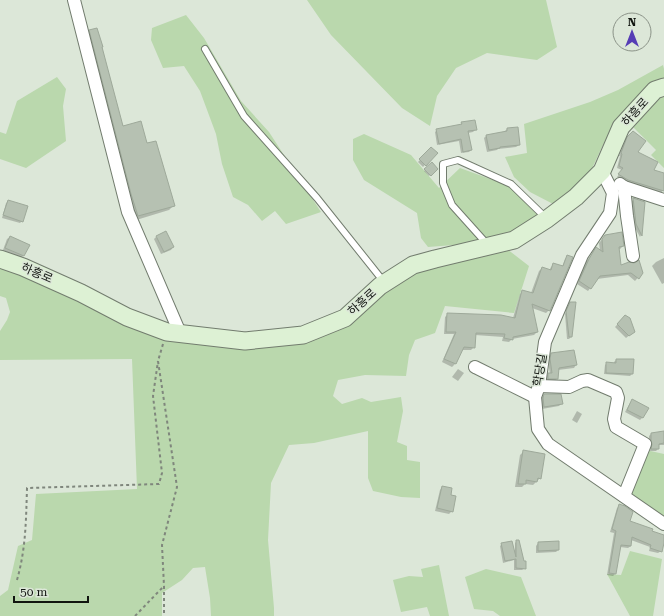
<svg xmlns="http://www.w3.org/2000/svg" width="664" height="616" viewBox="0 0 664 616" font-family="'Roboto Serif','Noto Sans KR',serif">
<rect width="100%" height="100%" fill="#dce7d8"/>
<g fill="#bad8ad">
<polygon points="307,0 546,0 557,47 537,60 487,53 456,68 437,96 430,126 402,108 331,35"/>
<polygon points="186,15 204,38 241,101 269,132 321,212 286,224 275,211 262,221 248,205 233,197 222,164 216,134 200,91 184,66 163,68 151,40 152,28"/>
<polygon points="663,65 664,69 664,83 614,125 602,147 588,177 555,205 530,192 514,177 505,157 527,153 524,124 590,102 618,90"/>
<polygon points="57,77 66,89 63,106 66,141 26,168 0,159 0,132 6,134 17,101"/>
<polygon points="664,90 664,168 651,155 656,150 630,124"/>
<polygon points="364,134 411,155 439,188 460,168 501,183 510,187 540,216 493,242 428,247 421,238 417,213 364,180 353,160 353,139"/>
<polygon points="507,249 529,266 514,313 445,306 435,333 415,340 409,355 406,376 365,375 338,380 333,396 342,404 362,398 371,402 401,397 403,411 397,442 407,446 407,460 420,462 420,498 401,497 373,491 368,478 368,431 314,443 289,445 271,483 268,540 274,608 274,616 211,616 210,598 205,567 193,568 182,580 162,593 162,616 0,616 0,596 8,590 18,546 32,540 36,494 137,489 132,359 0,360 0,331 7,320 10,312 6,298 0,296 0,265 214,343 271,347 405,280 420,271"/>
<polygon points="646,450 664,454 664,517 629,495"/>
<polygon points="630,551 662,559 653,616 630,616 607,574 621,575"/>
<polygon points="439,565 449,616 430,616 427,607 401,612 393,580 409,576 423,577 421,569"/>
<polygon points="486,569 521,577 536,616 500,616 493,611 474,609 465,577"/>
</g>
<g fill="#0003">
<polygon points="90,31 123,127 146,144 174,205 169,210 133,221 85,36"/>
<polygon points="462,123 475,130 473,132 468,133 471,150 469,152 461,153 459,141 437,145 435,132 437,130 460,125"/>
<polygon points="507,129 519,145 516,147 498,149 497,150 487,152 484,138 486,136 504,132"/>
<polygon points="631,134 637,152 653,171 664,174 664,189 661,193 625,182 617,177 622,170 617,168 620,156 619,156 625,141"/>
<polygon points="431,148 436,153 423,167 418,162"/>
<polygon points="432,163 437,169 429,176 424,171"/>
<polygon points="634,199 644,203 641,235 640,237 634,226 632,201"/>
<polygon points="9,201 22,221 20,223 2,218 6,203"/>
<polygon points="605,236 623,246 620,249 618,249 620,266 642,273 635,281 628,275 597,279 588,291 577,284 586,262 594,251 600,251 599,243"/>
<polygon points="10,237 28,246 23,256 21,258 3,250 7,239"/>
<polygon points="156,237 173,247 171,250 161,254 154,239"/>
<polygon points="568,256 549,310 546,313 532,308 537,332 534,335 512,339 509,342 502,341 503,337 475,335 474,347 471,350 461,350 455,364 452,367 442,362 454,334 444,334 445,317 448,314 513,318 520,294 523,291 531,293 539,271 542,268 549,271 551,267 554,264 562,267 565,259"/>
<polygon points="664,258 664,283 662,284 652,266 656,262"/>
<polygon points="571,303 571,337 569,339 567,339 565,314 569,305"/>
<polygon points="625,316 631,334 626,338 615,327"/>
<polygon points="552,354 576,365 574,368 558,370 557,379 554,381 546,381 546,376 549,374 550,374 548,362 549,357"/>
<polygon points="616,360 632,374 630,376 604,374 605,365 607,363 614,364 614,362"/>
<polygon points="458,369 464,373 458,381 452,377"/>
<polygon points="545,395 562,403 559,406 542,409 541,401 542,397"/>
<polygon points="633,400 647,408 642,418 640,420 625,412 630,403"/>
<polygon points="577,411 582,414 577,423 572,420"/>
<polygon points="664,432 664,445 658,445 658,449 656,451 650,451 651,446 649,442 649,436 651,434"/>
<polygon points="523,452 540,478 533,485 525,484 522,487 515,487 520,455"/>
<polygon points="442,487 450,496 452,511 449,514 435,511 440,490"/>
<polygon points="620,506 629,521 651,532 664,536 664,540 661,551 658,553 649,551 650,547 631,540 631,546 628,548 620,547 615,574 613,576 607,575 614,533 610,532 617,508"/>
<polygon points="517,541 525,568 522,570 514,570 514,560 503,563 500,546 502,544 515,551 515,543"/>
<polygon points="538,543 558,550 556,552 536,553 536,546"/>
</g>
<g fill="#b6c1b2" stroke="#9ea99a">
<polygon points="97,28 103,47 102,47 123,126 141,121 147,143 156,141 175,206 138,216 131,194 89,30"/>
<polygon points="475,120 477,130 468,131 472,150 463,152 461,139 439,144 436,129 462,124 461,122"/>
<polygon points="518,127 520,145 500,147 500,148 489,150 486,135 507,131 507,128"/>
<polygon points="633,131 646,141 638,152 658,162 654,170 664,173 664,191 628,180 618,174 623,168 619,166 622,154 621,153 627,137"/>
<polygon points="431,147 438,153 426,166 419,159"/>
<polygon points="432,162 438,169 431,176 424,169"/>
<polygon points="633,198 645,202 642,236 636,224"/>
<polygon points="8,200 28,206 23,222 3,215"/>
<polygon points="166,231 174,247 164,252 156,236"/>
<polygon points="622,232 624,246 619,247 621,265 629,262 634,263 639,260 643,273 639,279 631,273 600,276 591,289 579,281 589,259 596,247 603,252 602,239 605,235"/>
<polygon points="10,236 30,245 24,256 5,248"/>
<polygon points="567,255 573,257 550,311 532,304 538,332 513,337 513,340 504,338 505,334 476,333 475,348 464,347 456,364 444,359 456,332 446,332 447,313 501,315 515,318 522,290 533,293 542,267 551,270 553,263 563,266"/>
<polygon points="570,302 576,302 572,337 569,337 566,311"/>
<polygon points="625,315 630,318 635,332 629,336 617,324"/>
<polygon points="574,350 577,365 559,368 558,379 548,379 548,373 552,373 550,359 551,353"/>
<polygon points="616,359 634,359 633,374 606,373 606,362 616,363"/>
<polygon points="544,394 561,394 563,404 544,407 543,398"/>
<polygon points="632,399 649,408 643,418 627,410"/>
<polygon points="664,431 664,443 659,444 659,449 651,449 652,444 651,440 651,433"/>
<polygon points="523,450 545,454 541,479 538,478 537,482 526,480 526,484 518,484"/>
<polygon points="442,486 452,488 451,495 456,496 453,512 437,508"/>
<polygon points="619,504 625,506 633,512 630,521 653,529 652,531 664,535 664,543 662,552 650,548 651,545 632,537 631,546 621,545 616,574 609,573 616,531 612,529"/>
<polygon points="516,540 519,540 524,561 526,561 526,569 516,568 516,559 505,561 501,543 512,541 516,557"/>
<polygon points="559,541 559,550 538,551 538,542"/>
</g>
<g fill="none" stroke-linecap="round" stroke-linejoin="round">
<defs>
<g id="lane">
<polyline points="205,49 244,116 317,198 384,282"/>
<polyline points="487,244 452,205 443,183 443,164 458,160 511,184 545,217"/>
</g>
<g id="street">
<polyline points="74,0 128,212 180,333"/>
<polyline points="602,171 613,193 610,213 582,255 545,342 539,386 535,397 538,429 548,444 664,524"/>
<polyline points="620,184 624,187 664,200"/>
<polyline points="624,187 627,216 633,256"/>
<polyline points="475,367 535,397"/>
<polyline points="539,386 569,387 582,381 588,380 616,392 618,398 614,419 616,427 645,444 624,496"/>
</g>
<polyline id="secondary" points="0,259 23,267 81,293 127,317 167,332 245,341 303,335 345,318 380,286 413,265 435,259 514,240 547,219 576,197 602,171 621,127 655,90 664,87"/>
</defs>
<use href="#lane" stroke="#727c6e" stroke-width="8"/>
<use href="#street" stroke="#727c6e" stroke-width="14"/>
<use href="#secondary" stroke="#727c6e" stroke-width="19"/>
<g stroke="#7f867c" stroke-width="2" stroke-dasharray="3 3" stroke-linecap="butt">
<polyline points="163,344 158,361 177,487 162,545 164,586 164,616"/>
<path d="M17,580C26,548 26,520 27,488L159,484L162,473L153,396L158,361"/>
<polyline points="135,616 163,587"/>
</g>
<use href="#lane" stroke="#fff" stroke-width="6"/>
<use href="#street" stroke="#fff" stroke-width="12"/>
<use href="#secondary" stroke="#ddf1d4" stroke-width="17"/>
</g>
<g text-anchor="middle" stroke-width="3" stroke-linejoin="round" paint-order="stroke">
<g font-size="12" fill="#111510" stroke="#dce7d8">
<text transform="translate(635 112) rotate(-48)" y="4">하흥로</text>
<text transform="translate(37 273) rotate(23)" y="4">하흥로</text>
<text transform="translate(362 302) rotate(-42)" y="4">하흥로</text>
<text transform="translate(540 370) rotate(-81)" y="4">학당길</text>
</g>
</g>
<g transform="translate(632 32)"><circle r="19" fill="#dce7d8" stroke="#8b9388"/>
<path d="M0-3L7 15L0 10L-7 15Z" fill="#563db5"/>
<text y="-6" font-size="11" font-weight="bold" text-anchor="middle" fill="#111510">N</text>
</g>
<path d="M14 596v6h74v-6" fill="none" stroke="#111510" stroke-width="2"/>
<text x="20" y="596" font-size="12" fill="#111510" stroke="#dce7d8" stroke-width="3" paint-order="stroke">50 m</text>
</svg>
